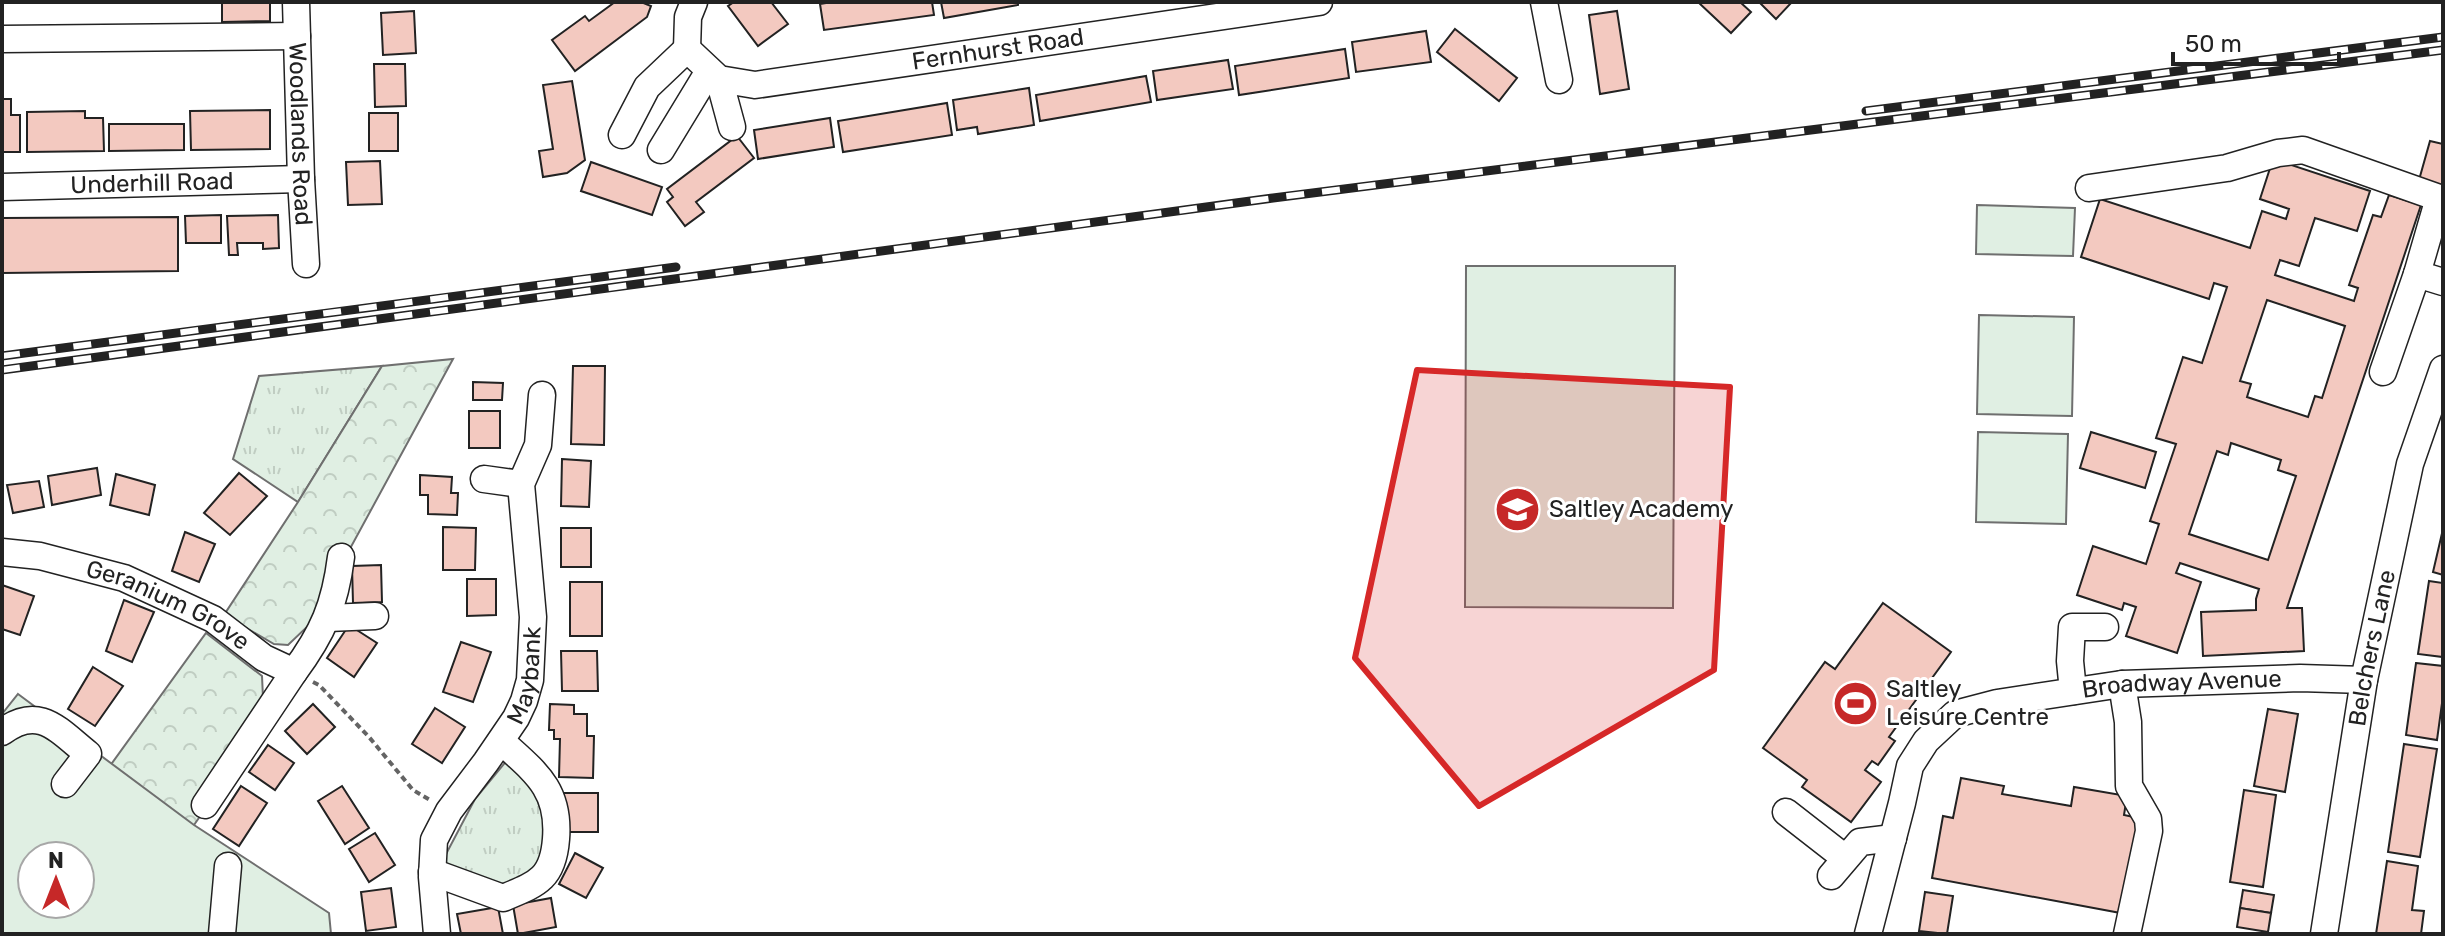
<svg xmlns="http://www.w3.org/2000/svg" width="2445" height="936" viewBox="0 0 2445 936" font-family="Rubik,sans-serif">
<defs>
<pattern id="grass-tufts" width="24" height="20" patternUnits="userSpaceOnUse" patternTransform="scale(2)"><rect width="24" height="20" fill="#e0efe3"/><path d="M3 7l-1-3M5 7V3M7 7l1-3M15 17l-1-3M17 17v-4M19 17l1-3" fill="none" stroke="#c0cdc2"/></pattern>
<pattern id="forest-crowns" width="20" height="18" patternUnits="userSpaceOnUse" patternTransform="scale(2)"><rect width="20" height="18" fill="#e0efe3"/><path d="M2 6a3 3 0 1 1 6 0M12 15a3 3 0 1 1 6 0" fill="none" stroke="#c0cdc2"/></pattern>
</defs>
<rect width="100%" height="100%" fill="#fff"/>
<g fill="url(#grass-tufts)" stroke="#6f6f6f" stroke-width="2">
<polygon points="382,366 298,502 233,459 259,376"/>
<polygon points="508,759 543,793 551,851 513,891 444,868 445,856 475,799"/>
</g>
<g fill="url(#forest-crowns)" stroke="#6f6f6f" stroke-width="2" fill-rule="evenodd">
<polygon points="453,359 308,626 288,645 274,644 224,615 298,502 382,366"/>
<path d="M206,633L262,676L263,698L249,746L194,825L106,934H2V897L42,838L112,763ZM32,856H80V904H32Z"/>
</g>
<g fill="#e0efe3" stroke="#6f6f6f" stroke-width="2" fill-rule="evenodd">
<polygon points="1977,205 2075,208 2073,256 1976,254"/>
<polygon points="1466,266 1675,266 1673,608 1465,607"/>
<polygon points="1979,315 2074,317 2072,416 1977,414"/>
<polygon points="1978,432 2068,434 2066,524 1976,522"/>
<path d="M18,694L194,825L329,913L331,934H2V714ZM32,856H80V904H32Z"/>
</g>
<g fill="#f3c9c0" stroke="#222" stroke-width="2" fill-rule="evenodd">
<polygon points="222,2 270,2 270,21 222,22"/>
<polygon points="615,2 641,2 651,6 647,17 575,71 552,40 585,16 589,21"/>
<polygon points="734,2 771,2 788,24 758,46 728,6"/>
<polygon points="832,2 932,2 934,15 824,30 820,4"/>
<polygon points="941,2 1018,2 1018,5 944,18"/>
<polygon points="1698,2 1740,2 1751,12 1731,33"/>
<polygon points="1759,2 1792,2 1776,19"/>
<polygon points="414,11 416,53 383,55 381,13"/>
<polygon points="1617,11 1629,89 1600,94 1589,15"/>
<polygon points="1455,29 1517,78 1499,101 1437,52"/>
<polygon points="1426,31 1431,62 1356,72 1352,42"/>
<polygon points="1345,49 1349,78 1239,95 1235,66"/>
<polygon points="1228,60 1233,89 1157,100 1153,71"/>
<polygon points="374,64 405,64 406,106 375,107"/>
<polygon points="1146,76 1151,102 1040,121 1036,95"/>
<polygon points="572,81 585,160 567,173 543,177 539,151 553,149 543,85"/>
<polygon points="1029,88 1034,125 978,134 977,127 957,130 953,100"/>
<polygon points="2,99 11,99 11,115 20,115 20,152 2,152"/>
<polygon points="947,103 952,135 843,152 838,121"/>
<polygon points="270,110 270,149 191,150 190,111"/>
<polygon points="85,111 85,118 103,118 104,151 27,152 27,112"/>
<rect x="369" y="113" width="29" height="38"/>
<polygon points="830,118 834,147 758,159 754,130"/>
<polygon points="109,124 184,124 184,150 109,151"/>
<polygon points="737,136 754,158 696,202 704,212 685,226 667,202 673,197 667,189"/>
<polygon points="2430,141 2443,144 2443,187 2419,180"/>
<path d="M2273,159L2370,191L2357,231L2315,218L2299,266L2280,260L2275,275L2354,301L2358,288L2349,285L2373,215L2381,217L2389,195L2421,205L2287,608H2302L2304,651L2203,656L2201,612L2256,610V599L2259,589L2180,563L2176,573L2201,582L2177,653L2126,636L2136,607L2124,603L2122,610L2077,595L2093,546L2146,564L2159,524L2150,521L2176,444L2156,438L2183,357L2202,363L2227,287L2214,283L2209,299L2081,257L2100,199L2250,248L2262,211L2286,219L2289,209L2260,199ZM2267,300L2345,326L2322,398L2315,396L2308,417L2247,397L2251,384L2240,381ZM2231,443L2281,460L2278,470L2296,476L2268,560L2189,534L2217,451L2228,455Z"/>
<polygon points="380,161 382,204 348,205 346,162"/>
<polygon points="591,162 662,187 652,215 581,191"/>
<polygon points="221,215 221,243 186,243 185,216"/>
<polygon points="278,215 279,248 263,249 263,243 237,243 238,255 229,255 227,216"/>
<polygon points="178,217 178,271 2,273 2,218"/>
<polygon points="573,366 605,366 604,445 571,444"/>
<polygon points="473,382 503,383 502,400 473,400"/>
<rect x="469" y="411" width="31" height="37"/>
<polygon points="2091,432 2156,452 2145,488 2080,468"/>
<polygon points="562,459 591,461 589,507 561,506"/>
<polygon points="97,468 101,495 52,505 48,476"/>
<polygon points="239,473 267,496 230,535 204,513"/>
<polygon points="116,474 155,485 149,515 110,505"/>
<polygon points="420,475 452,477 451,493 458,493 457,515 428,514 428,495 420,495"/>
<polygon points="39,481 44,507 13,513 7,485"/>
<polygon points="443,527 476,528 475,570 443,570"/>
<rect x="561" y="528" width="30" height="39"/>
<polygon points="2443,529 2443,575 2433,572"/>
<polygon points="185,532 215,544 199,582 172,571"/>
<polygon points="381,565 382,602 353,603 352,566"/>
<polygon points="467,579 496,579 496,615 467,616"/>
<polygon points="2429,581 2443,583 2443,657 2418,654"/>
<rect x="570" y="582" width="32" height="54"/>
<polygon points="2,585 34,596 20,635 2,629"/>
<polygon points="124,600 154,612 132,662 106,651"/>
<polygon points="1883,603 1951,652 1889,737 1895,741 1878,765 1872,761 1865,770 1881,782 1851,822 1802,787 1807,780 1763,748 1825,662 1835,669"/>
<polygon points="349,625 377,643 354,677 327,658"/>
<polygon points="461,642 491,652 473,702 443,692"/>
<polygon points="561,651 597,651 598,691 562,691"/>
<polygon points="2416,663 2443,666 2443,696 2437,740 2406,735"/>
<polygon points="93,667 123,686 95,726 68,709"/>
<polygon points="313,704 335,727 307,754 285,731"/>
<polygon points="550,704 574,705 574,714 587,714 587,736 594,736 593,778 559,777 560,739 554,739 554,730 549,730"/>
<polygon points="435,708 465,727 442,763 412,744"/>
<polygon points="2268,709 2298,714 2285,792 2254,786"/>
<polygon points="2404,744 2437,749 2420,857 2388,852"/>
<polygon points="268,745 294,763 275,790 249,772"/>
<polygon points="1961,778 2004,786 2002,794 2071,806 2074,787 2127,796 2124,815 2143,819 2126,914 1932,878 1943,816 1953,818"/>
<polygon points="241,786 267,803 239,846 213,829"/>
<polygon points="342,786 369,828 345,844 318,801"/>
<polygon points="2244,790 2276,795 2263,887 2230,882"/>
<rect x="563" y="793" width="35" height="39"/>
<polygon points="375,833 395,865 369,882 349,849"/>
<polygon points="575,853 603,868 586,898 559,884"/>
<polygon points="2387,861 2418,866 2412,910 2424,911 2421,934 2376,934"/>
<polygon points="391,888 396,927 366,931 361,892"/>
<polygon points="2243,890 2274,895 2271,913 2240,908"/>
<polygon points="1925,892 1953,896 1947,934 1919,931"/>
<polygon points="551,898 556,927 518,934 513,905"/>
<polygon points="498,907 503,934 461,934 457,914"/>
<polygon points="2240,908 2271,913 2268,932 2237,927"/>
</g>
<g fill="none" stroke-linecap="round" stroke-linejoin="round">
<defs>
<g id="minor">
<path id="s1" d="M296,2L301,179L306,264"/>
<polyline points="1544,2 1559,80"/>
<polyline points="2,39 297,36"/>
<path id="s2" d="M687,49L719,79L755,85L1319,2"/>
<polyline points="687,49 688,17 694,2"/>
<polyline points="719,79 732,127"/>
<polyline points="622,135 647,87 687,49"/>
<polyline points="661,150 709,71"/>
<path id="s3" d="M2,187L301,179"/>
<polyline points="2089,188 2227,168 2278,153 2303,150 2439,198 2417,274 2443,282"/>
<polyline points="2383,372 2417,274"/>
<polyline points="484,479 521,484"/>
<path id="s4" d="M2,552L40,556L124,578L213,619L264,658L294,672C323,633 335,605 341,557"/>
<polyline points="328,618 375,616"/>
<polyline points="2122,684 2128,722 2129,786 2148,819 2149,831 2127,934"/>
<polyline points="2073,691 2070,661 2072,627 2105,627"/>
<path d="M2,732C39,704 58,730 88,754L65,784"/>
<polyline points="205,805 294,672"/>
<polyline points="1786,812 1845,858"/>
<path d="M432,872L503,898C537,884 553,879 556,839C560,789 535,772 501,741"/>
<polyline points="1831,876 1860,842 1893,838"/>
<polyline points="222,934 228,866"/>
<path id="s5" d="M437,934L432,877L434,840L449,811L486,762L516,718L524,701L530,680L533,617L521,484L538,445L542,395"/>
<path id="s6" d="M1868,934L1902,803L1910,766L1926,741L1955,714L1997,703L2122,684L2300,678L2364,680"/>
<path id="s7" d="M2324,934L2364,680L2410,464L2443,369"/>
</g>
</defs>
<use href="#minor" stroke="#222" stroke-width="29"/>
<polyline stroke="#646464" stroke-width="4" stroke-dasharray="6 4" stroke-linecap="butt" points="313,682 319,685 369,737 413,790 430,800"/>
<use href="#minor" stroke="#fff" stroke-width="26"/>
<defs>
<g id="rail">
<polyline points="1866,111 2443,37"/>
<polyline points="2,356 676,267"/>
<polyline points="2,370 1273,198 2443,50"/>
</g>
</defs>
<use href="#rail" stroke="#222" stroke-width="9"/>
<use href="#rail" stroke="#fff" stroke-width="6" stroke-dasharray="18" stroke-linecap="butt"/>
</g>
<path fill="#d62828" fill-opacity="0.2" stroke="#d62828" stroke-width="6" stroke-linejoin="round" d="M1417,370L1730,387L1714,670L1479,806L1355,658Z"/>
<defs>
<symbol id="school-disc" viewBox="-11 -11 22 22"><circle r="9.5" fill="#c62828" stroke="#fff"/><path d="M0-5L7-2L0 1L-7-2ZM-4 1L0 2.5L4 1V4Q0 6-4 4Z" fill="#fff"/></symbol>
<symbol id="stadium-disc" viewBox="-11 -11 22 22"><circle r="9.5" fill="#c62828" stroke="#fff"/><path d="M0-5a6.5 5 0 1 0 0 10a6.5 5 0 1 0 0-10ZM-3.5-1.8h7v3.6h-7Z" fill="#fff"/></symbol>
</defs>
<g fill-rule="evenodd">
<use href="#school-disc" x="1492" y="484" width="51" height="51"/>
<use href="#stadium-disc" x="1830" y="678" width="51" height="51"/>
</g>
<g text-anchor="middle" stroke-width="6" stroke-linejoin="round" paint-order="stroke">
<g font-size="24" fill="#222" stroke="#fff">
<text dy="8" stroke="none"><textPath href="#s2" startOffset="326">Fernhurst Road</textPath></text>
<text dy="8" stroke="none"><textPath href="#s1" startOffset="132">Woodlands Road</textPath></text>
<text dy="8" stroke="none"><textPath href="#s3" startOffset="150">Underhill Road</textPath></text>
<text dy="8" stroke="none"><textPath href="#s4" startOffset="176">Geranium Grove</textPath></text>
<text dy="8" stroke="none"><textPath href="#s7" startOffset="290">Belchers Lane</textPath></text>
<text dy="8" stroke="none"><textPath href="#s5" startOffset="286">Maybank</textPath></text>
<text dy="8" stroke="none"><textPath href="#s6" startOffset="472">Broadway Avenue</textPath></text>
</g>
<g font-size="24" fill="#222" stroke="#fff" text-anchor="start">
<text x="1549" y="517">Saltley Academy</text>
<text x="1886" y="697">Saltley<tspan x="1886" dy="28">Leisure Centre</tspan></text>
</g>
</g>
<rect width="2445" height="936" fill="none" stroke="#222222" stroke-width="8"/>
<g transform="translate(56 880)"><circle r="38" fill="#ffffff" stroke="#a7a7a7" stroke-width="2"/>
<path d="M0-6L14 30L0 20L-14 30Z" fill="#c62828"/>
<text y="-12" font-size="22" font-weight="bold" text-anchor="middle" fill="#222222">N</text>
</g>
<path d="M2173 52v12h166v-12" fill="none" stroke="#222222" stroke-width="4"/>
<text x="2185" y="52" font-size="24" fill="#222222" stroke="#ffffff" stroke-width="6" paint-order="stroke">50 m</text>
</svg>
